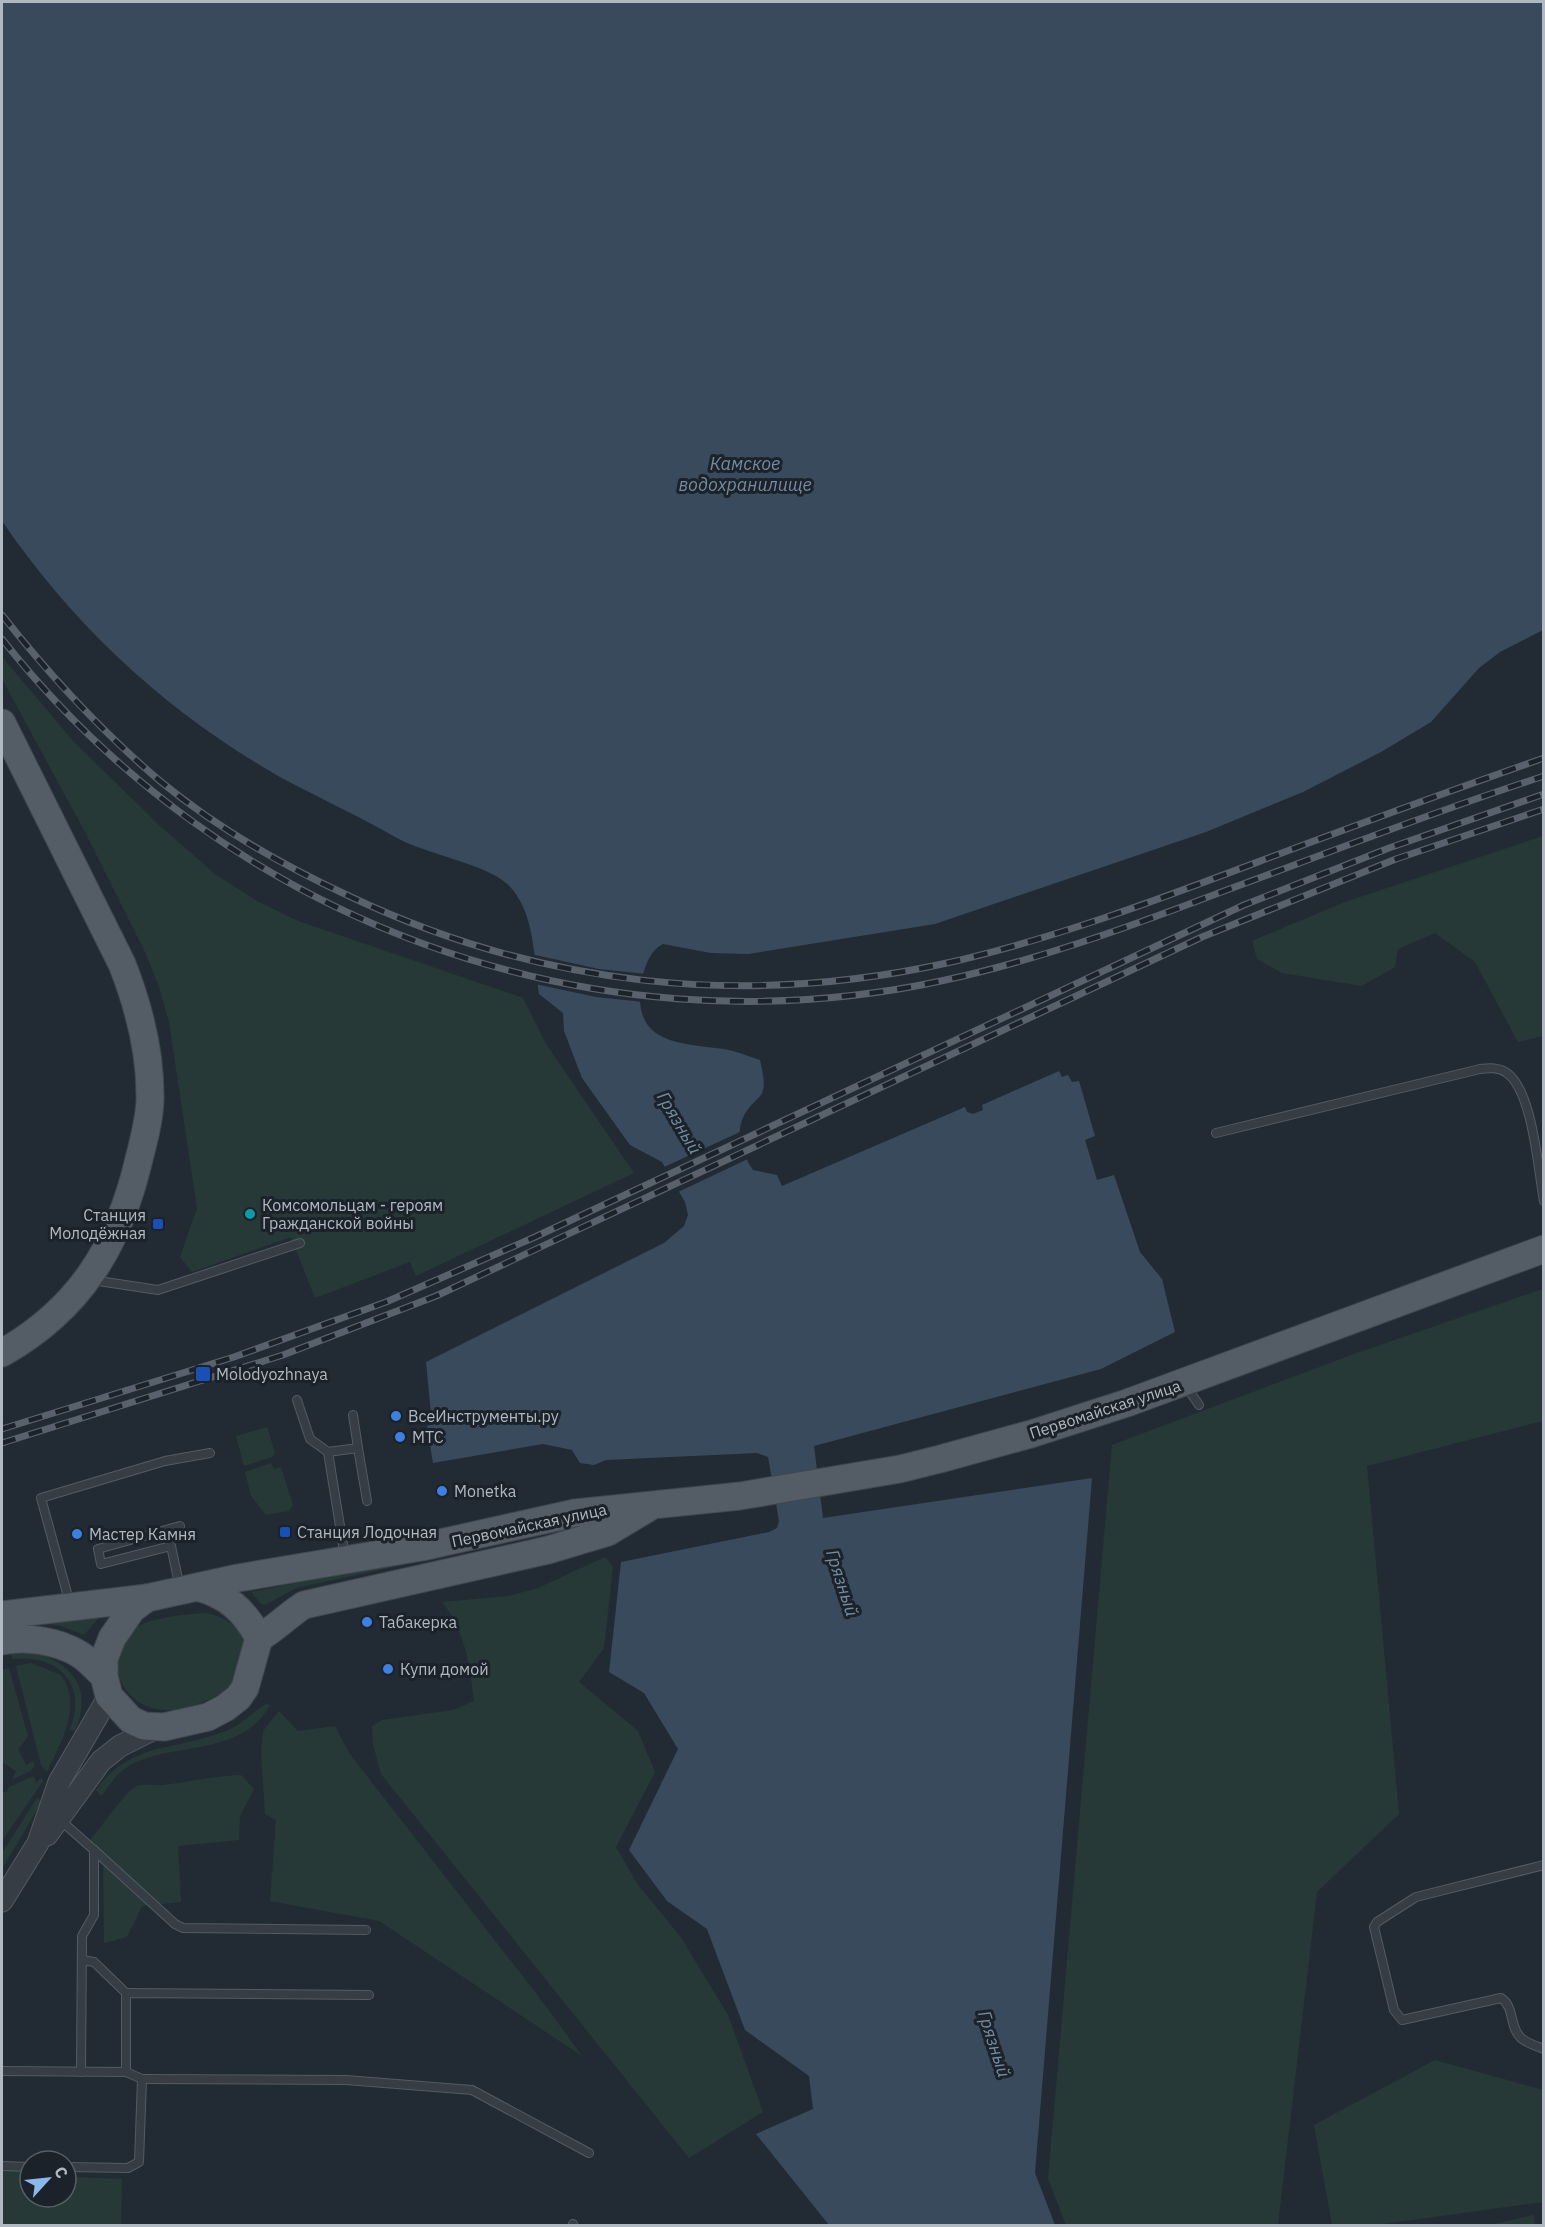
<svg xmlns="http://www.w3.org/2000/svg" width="1545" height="2227" viewBox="0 0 1545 2227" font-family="'IBM Plex Sans',sans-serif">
<rect width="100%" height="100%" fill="#222b34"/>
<g fill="#273937">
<polygon points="2,657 74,742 160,826 215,874 257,901 298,921 523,998 546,1044 634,1173 416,1276 410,1262 315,1298 291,1237 192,1272 180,1257 197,1208 169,1022 158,984 146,954 85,832 2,679"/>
<polygon points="1543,836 1543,1036 1518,1042 1475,962 1435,933 1398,949 1395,967 1362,986 1282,973 1257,959 1252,941 1345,902"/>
<polygon points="1543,1289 1543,1421 1367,1466 1399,1814 1317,1892 1278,2225 1066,2225 1048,2179 1112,1445 1354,1354"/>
<polygon points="267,1427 275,1453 272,1457 244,1466 236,1436"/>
<polygon points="271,1463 274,1469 281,1467 293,1505 289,1511 266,1515 251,1496 245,1472"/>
<path d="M605,1557L613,1567L604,1648L579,1682L638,1731L655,1772L616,1847L638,1885L680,1936L728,2015L763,2112L689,2158L381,1774L373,1744L372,1726L382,1720L453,1710L474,1701C470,1666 465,1630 442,1602L509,1596L538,1588Z"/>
<polygon points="406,1561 407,1564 296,1588 265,1605 260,1603 251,1592"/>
<path d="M205,1613C225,1616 246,1629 245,1653C245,1664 235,1678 230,1688C212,1699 187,1711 166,1710C122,1709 100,1659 134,1629C147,1618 187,1614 205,1613Z"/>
<polygon points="101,1615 84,1635 61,1626 42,1623"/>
<path d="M26,1651C69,1659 95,1687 75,1731L70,1730C88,1684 59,1654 12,1659L11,1652Z"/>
<path d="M31,1663L61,1675C83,1706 61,1742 47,1772L41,1765L16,1666Z"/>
<polygon points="9,1668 28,1736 18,1750 26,1765 33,1761 35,1766 30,1771 12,1780 16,1771 2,1762 2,1670"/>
<path d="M266,1704L270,1705C240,1761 160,1739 122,1771C114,1777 108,1788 101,1796L96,1790C130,1742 174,1751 223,1732C242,1725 250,1714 266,1704Z"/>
<polygon points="279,1711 298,1731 335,1726 349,1753 542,2001 582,2056 379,1921 270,1901 276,1820 265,1814 261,1752 263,1731"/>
<path d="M241,1775L254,1789L240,1816L239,1840L178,1846L181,1902L142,1906L127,1937L104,1943L103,1852L84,1847C95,1836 126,1791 135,1787C142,1783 155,1786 163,1785C189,1782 214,1776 241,1775Z"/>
<polygon points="34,1776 36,1783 41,1778 43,1781 2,1841 2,1791 6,1793 9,1787"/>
<polygon points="37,1798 42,1801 2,1869 2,1853"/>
<polygon points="1435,2060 1543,2090 1543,2202 1376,2225 1332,2225 1314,2125"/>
<polygon points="2,2161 30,2163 30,2197 66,2197 66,2172 76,2177 122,2179 121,2225 2,2226"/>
<polygon points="1534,2215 1535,2225 1489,2225"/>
</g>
<path fill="#394a5c" d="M2,2H1543V630L1500,652L1479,668L1431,722L1381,752L1303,792L1206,832L935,924L748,954L711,953L663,944C649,951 644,969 641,983C632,1045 680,1043 724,1049C736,1051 748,1056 760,1060C762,1069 766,1084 762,1093C759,1099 752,1103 749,1108C733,1127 740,1151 753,1170L777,1175L782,1186L965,1107L967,1112L973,1114L983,1110L982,1105L1059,1071L1062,1077L1068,1075L1072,1082L1079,1081L1095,1136L1085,1140L1097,1180L1114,1175L1140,1252L1162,1279L1175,1332L1101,1369L814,1446L823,1518L1092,1478L1035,2173L1055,2225H829L756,2134L813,2109L809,2076L745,2030L707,1929L667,1901L629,1850L678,1749L644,1693L609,1672L621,1562L769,1532L777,1528L779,1521L768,1457L757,1453L606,1460L594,1465L580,1463L572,1450L543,1444L433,1463L427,1426L432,1424L426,1362L664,1243L684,1226L688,1215L685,1202L662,1162L630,1145L582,1078L564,1031L563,1013L539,994C534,959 535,908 506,883C485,864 426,854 397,838C359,816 319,798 280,777C168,713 75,628 2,521Z"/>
<g fill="#222b34">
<polygon points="531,954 599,969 646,974 644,1002 596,997 535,984"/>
<polygon points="742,1131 750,1158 676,1193 662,1168"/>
</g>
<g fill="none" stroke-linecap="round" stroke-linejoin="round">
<defs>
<g id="service">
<path d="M1216,1133L1480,1069C1489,1068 1499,1067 1507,1073C1533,1092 1538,1170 1544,1201"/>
<polyline points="92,1280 158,1290 300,1243"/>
<polyline points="1186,1386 1199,1405"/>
<polyline points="297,1400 310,1439 328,1452"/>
<polyline points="353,1415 358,1448"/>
<polyline points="180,1526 98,1549 101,1564 171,1546 180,1588"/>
<polyline points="345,1557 328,1452 358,1448 367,1501"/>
<polyline points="70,1604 41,1498 165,1461 210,1453"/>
<polyline points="59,1819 94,1850 94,1915 82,1936 81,2072"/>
<polyline points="94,1850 175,1924 183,1928 366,1930"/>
<path d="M1544,1865L1416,1897L1377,1922L1374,1927L1394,2010L1402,2020L1501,1998C1515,2007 1509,2027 1521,2038C1526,2043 1536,2046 1544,2049"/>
<polyline points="82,1960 94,1962 126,1993"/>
<polyline points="2,2071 126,2072 142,2079 139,2162 128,2168 66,2167"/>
<polyline points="126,2072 126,1993 369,1995"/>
<polyline points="142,2079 346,2080 472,2090 589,2153"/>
<polyline points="2,2166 30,2167"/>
<polyline points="573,2226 573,2224"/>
</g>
<g id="tertiary">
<polyline points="47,1835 101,1761 120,1746 158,1727"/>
<polyline points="2,1901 38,1843 59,1782 109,1696"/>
</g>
<g id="primary">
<path d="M2,723L122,964C139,1007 151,1054 150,1101C149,1121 144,1140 139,1159C119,1245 80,1309 2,1353"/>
<path d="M197,1587C227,1595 244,1610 259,1638L245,1688L238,1698L225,1708L208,1717L164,1727L144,1726L131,1720L109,1696L104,1676V1659L112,1638L132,1609L147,1598L238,1578L422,1547L575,1513L740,1496L900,1469L940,1459L1031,1434L1127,1403L1544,1249"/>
<polyline points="2,1615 147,1598"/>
<path d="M259,1638C276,1628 288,1615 304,1605L548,1550L608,1532L648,1508"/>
<path d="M2,1641C26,1636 58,1641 79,1654C88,1659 96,1669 104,1676"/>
</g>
</defs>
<use href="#service" stroke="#535b63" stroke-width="10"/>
<use href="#tertiary" stroke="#535b63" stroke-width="23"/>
<use href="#primary" stroke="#3f464f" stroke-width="29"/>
<use href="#service" stroke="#363d45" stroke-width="8"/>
<use href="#tertiary" stroke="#363d45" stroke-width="21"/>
<use href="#primary" stroke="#545c65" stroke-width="27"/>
<defs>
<g id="rail">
<path d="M2,615C50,676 101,731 160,781C218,829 282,865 349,896C539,986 742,1008 947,963C1058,938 1165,897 1271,857C1362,823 1452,790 1544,758"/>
<path d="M2,639C223,920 589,1056 941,981C1035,961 1126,928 1216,894C1325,854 1433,812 1544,776"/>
<polyline points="2,1429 234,1357 386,1302 535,1237 1244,905 1389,848 1544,794"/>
<polyline points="2,1443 283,1355 436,1296 1202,937 1396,859 1544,809"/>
</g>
</defs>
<use href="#rail" stroke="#58616c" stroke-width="7"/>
<use href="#rail" stroke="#1b222a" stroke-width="4.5" stroke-dasharray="14" stroke-linecap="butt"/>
</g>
<circle fill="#0f9aa8" stroke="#1b222a" stroke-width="2" cx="250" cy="1214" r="6"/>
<g fill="#1a4fb4" stroke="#1b222a" stroke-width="2">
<rect x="152" y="1218" width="12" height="12" rx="3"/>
<rect x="195" y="1366" width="16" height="16" rx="3"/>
<rect x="279" y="1526" width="12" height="12" rx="3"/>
</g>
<g fill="#3f7fe0" stroke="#1b222a" stroke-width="2">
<circle cx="396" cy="1416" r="6"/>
<circle cx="400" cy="1437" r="6"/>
<circle cx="442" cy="1491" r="6"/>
<circle cx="77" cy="1534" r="6"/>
<circle cx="367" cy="1622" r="6"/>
<circle cx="388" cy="1669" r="6"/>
</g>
<g text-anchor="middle" stroke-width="6" stroke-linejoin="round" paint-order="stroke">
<g font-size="16" fill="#b0b8c2" stroke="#1b222a" text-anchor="start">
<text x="262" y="1211">Комсомольцам - героям<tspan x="262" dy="18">Гражданской войны</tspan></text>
<text x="146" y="1221" text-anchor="end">Станция<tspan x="146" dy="18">Молодёжная</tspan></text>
<text x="216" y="1380">Molodyozhnaya</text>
<text x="408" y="1422">ВсеИнструменты.ру</text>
<text x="412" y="1443">МТС</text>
<text x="454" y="1497">Monetka</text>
<text x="297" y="1538">Станция Лодочная</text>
<text x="89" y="1540">Мастер Камня</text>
<text x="379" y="1628">Табакерка</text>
<text x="400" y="1675">Купи домой</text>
</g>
<g font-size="16" fill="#b0b8c2" stroke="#1b222a">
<text transform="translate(1105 1409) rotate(-18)" y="6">Первомайская улица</text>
<text transform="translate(529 1525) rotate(-12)" y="6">Первомайская улица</text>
</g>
<g font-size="18" font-style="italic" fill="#748ba2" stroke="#1b222a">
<text x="745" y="470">Камское<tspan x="745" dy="21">водохранилище</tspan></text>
<text transform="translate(679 1123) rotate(59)" y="6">Грязный</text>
<text transform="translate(842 1583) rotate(72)" y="6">Грязный</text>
<text transform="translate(994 2044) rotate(72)" y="6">Грязный</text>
</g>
</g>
<rect width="1545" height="2227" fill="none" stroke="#b0b8c2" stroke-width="6"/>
<g transform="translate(48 2179) rotate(63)"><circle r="28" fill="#1b222a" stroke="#575e67" stroke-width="1.5"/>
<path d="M0-4.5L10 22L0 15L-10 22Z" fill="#8db8ea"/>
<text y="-9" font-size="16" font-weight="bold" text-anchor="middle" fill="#b0b8c2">С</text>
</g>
</svg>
